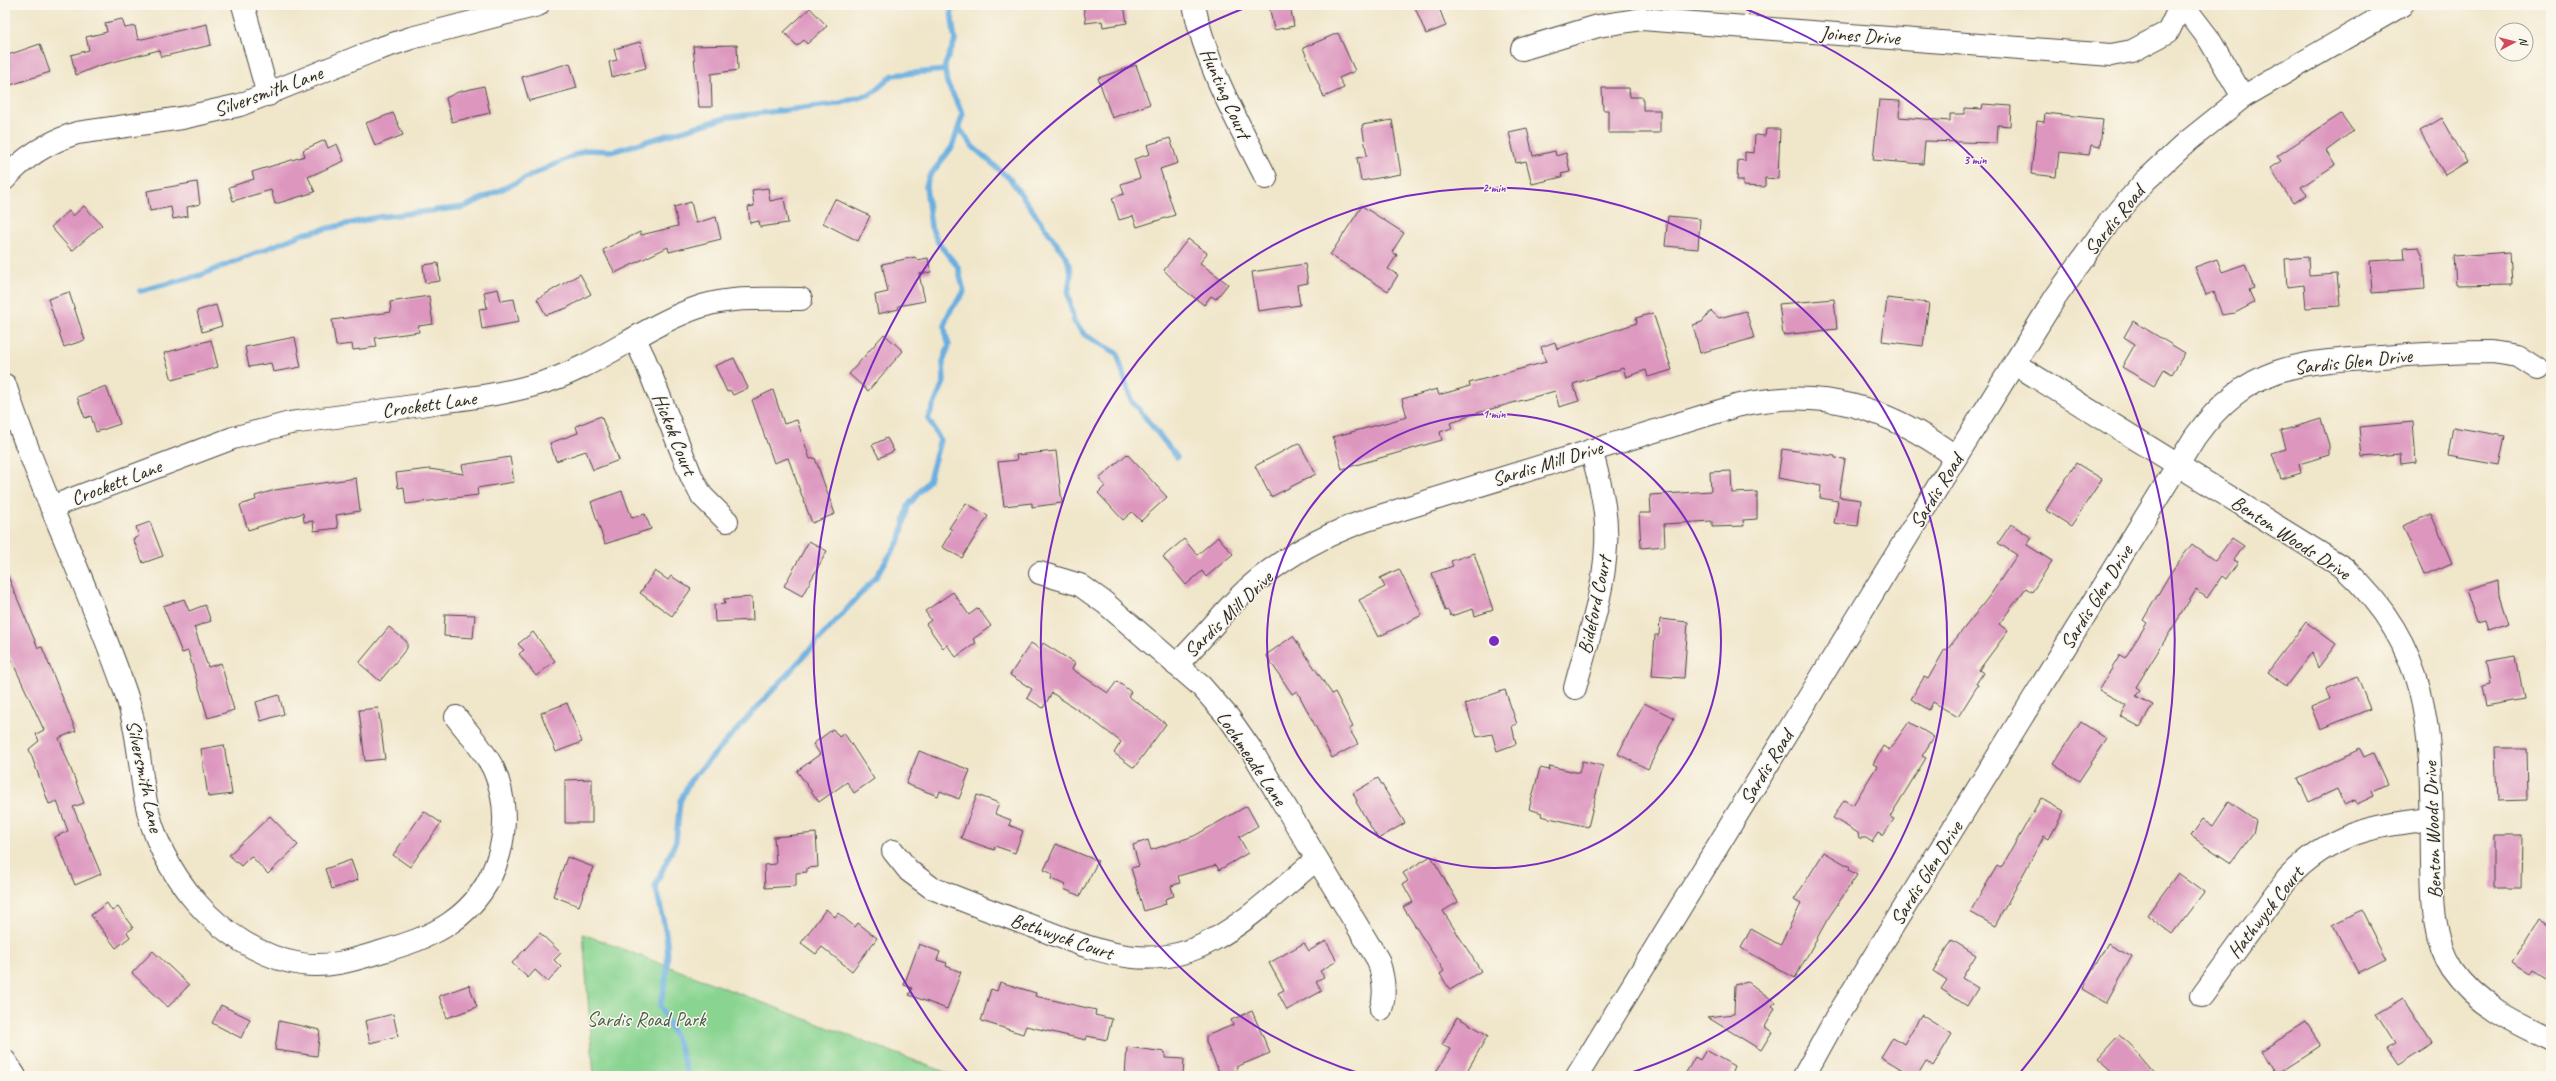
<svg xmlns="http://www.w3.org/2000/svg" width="2556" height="1081" viewBox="0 0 2556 1081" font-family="Caveat,sans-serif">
<rect width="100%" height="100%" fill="#fbf7ec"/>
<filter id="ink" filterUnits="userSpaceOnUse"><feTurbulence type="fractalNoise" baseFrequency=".025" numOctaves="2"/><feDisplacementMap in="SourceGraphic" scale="8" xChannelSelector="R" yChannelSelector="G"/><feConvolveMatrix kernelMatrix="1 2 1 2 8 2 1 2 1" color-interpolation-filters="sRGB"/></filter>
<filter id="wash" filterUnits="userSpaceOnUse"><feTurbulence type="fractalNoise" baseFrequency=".012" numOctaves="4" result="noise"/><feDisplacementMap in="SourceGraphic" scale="16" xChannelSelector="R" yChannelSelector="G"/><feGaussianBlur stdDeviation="0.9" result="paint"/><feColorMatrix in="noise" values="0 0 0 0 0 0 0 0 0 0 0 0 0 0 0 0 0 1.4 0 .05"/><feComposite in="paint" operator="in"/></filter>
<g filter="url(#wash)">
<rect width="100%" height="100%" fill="#f0e6ca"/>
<polygon fill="#89d491" stroke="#5a805e" points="583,934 955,1076 594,1076"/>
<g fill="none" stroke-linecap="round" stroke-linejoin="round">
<g stroke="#6aafe0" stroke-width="5.5">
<polyline points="960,129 973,147 1010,179 1067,258 1071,273 1068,294 1074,322 1085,335 1117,353 1131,400 1177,457"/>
<polyline points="140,291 201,275 303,234 378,217 464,207 585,150 614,151 729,117 837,104 871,94 893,75 945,70"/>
<path d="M688,1076L679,1045L660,1006C673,957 668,934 655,886L676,841L680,801L690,781L876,577L900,539L908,506L929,480L940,440L928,418L944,382L943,362L949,345C939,318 949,314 964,292L958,267L939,244L931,227L926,186L929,177L952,147L963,114L947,83L945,70V65L955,41L951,11L960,5H971"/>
</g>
</g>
<g id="blocks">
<g fill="#dd97bf">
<polygon points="1083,5 1124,5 1127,23 1103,27 1102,21 1086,23"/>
<polygon points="1269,5 1290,5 1294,26 1274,30"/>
<polygon points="1414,5 1438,5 1446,26 1426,34"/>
<polygon points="810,8 827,26 807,44 804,40 797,46 784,32"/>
<polygon points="122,19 125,28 135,26 138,40 207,24 211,45 161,57 159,50 98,66 76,75 71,55 89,50 86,37 107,32 105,23"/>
<polygon points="1338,33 1355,71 1339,78 1344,88 1324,97 1303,48"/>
<polygon points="640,42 646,68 612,77 609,62 617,60 614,49"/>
<polygon points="40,44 50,72 5,87 5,56"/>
<polygon points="737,45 738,70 711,74 712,107 699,107 693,46"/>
<polygon points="570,63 577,88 529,101 522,77"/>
<polygon points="1136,65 1150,104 1112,118 1098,78"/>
<polygon points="484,86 490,113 452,122 446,98 458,92"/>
<polygon points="1602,88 1629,88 1630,97 1643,97 1643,110 1660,110 1660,133 1608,133 1608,110 1603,110"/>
<polygon points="1879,100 1900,101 1899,117 1950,121 1950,114 1964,114 1964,108 1982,109 1983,104 2011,106 2010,126 1998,125 1997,143 1925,141 1923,164 1873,160"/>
<polygon points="393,113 403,135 375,146 366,123"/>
<polygon points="2045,113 2103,119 2100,147 2091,145 2089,155 2059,152 2056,177 2031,174 2037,121 2044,122"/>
<polygon points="2341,114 2353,131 2326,151 2335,165 2301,187 2307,195 2293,203 2270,168 2281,161 2277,156"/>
<polygon points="2442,118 2467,162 2445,175 2420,131"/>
<polygon points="1392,120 1401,174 1361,181 1357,158 1367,156 1362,125"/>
<polygon points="1527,128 1533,156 1555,151 1556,156 1566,153 1570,172 1561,174 1562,177 1532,184 1526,161 1516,163 1509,132"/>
<polygon points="1766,129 1780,129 1778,179 1765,178 1765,187 1743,186 1743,180 1737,180 1738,160 1745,161 1745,152 1754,153 1755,135 1765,136"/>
<polygon points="1170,138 1178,163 1160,169 1175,215 1137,227 1133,216 1119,220 1112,198 1124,194 1121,184 1140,178 1134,159 1150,154 1147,145"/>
<polygon points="325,140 328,148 337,144 344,161 308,177 315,192 275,204 271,190 233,201 229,187 254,179 252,172 305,156 303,150"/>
<polygon points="197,182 200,204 187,207 188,216 173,219 171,207 150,211 147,191"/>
<polygon points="768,188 770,201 784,198 788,223 760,227 759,221 750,223 748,207 754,206 752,190"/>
<polygon points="835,199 870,216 858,241 823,223"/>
<polygon points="691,202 696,223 716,217 721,239 669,252 668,247 615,273 603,250 640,232 641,235 678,226 674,207"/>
<polygon points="84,206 102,225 72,251 51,227 69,211 73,216"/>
<polygon points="1362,206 1404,233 1392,252 1397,255 1388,269 1398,275 1388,291 1330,255"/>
<polygon points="1668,216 1700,219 1698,249 1665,246"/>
<polygon points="1188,239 1207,253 1200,263 1228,284 1216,299 1211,296 1204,305 1179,286 1164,270"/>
<polygon points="2419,247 2423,257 2425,289 2372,293 2370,261 2405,259 2404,248"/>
<polygon points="2510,252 2512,284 2456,285 2454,256"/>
<polygon points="915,257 917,260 928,258 931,272 919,274 925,301 898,306 899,309 878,314 875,295 888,292 882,264"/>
<polygon points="2308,257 2309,276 2337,274 2340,306 2306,308 2304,285 2287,287 2285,259"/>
<polygon points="2217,259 2222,272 2245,264 2254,288 2249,290 2254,303 2235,313 2222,315 2214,292 2206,295 2195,267"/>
<polygon points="438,263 440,281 425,283 423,265"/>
<polygon points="1305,264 1308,283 1297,285 1300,305 1258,311 1252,272"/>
<polygon points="580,274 591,294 567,308 546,315 537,299"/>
<polygon points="498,289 501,301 514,299 519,322 482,329 479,309 487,308 484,292"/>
<polygon points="69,292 85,340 64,347 48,299"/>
<polygon points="429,296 433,324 418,326 419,332 375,338 377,347 353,350 352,344 336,346 332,320 391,312 390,302"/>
<polygon points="1887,298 1929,303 1923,346 1882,341"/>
<polygon points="1834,299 1837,329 1783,335 1779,304"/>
<polygon points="216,305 222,326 202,332 197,311"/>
<polygon points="1711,311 1719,318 1746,311 1754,338 1700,353 1693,325 1702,322"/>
<polygon points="1653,313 1672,370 1648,377 1646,370 1626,377 1623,368 1573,384 1579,401 1559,407 1555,391 1463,417 1463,419 1450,423 1452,428 1440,432 1442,440 1342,469 1333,437 1407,417 1402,399 1437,389 1439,395 1470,386 1469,383 1546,362 1541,347 1555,342 1557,349 1637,323 1636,318"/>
<polygon points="2133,321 2185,353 2172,374 2164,369 2154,386 2122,367 2135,344 2124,337"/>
<polygon points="884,334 903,351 868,391 849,374"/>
<polygon points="295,337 301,367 273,372 271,363 249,367 245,347"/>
<polygon points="211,340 218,367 172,380 164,353"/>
<polygon points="734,358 748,388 733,395 730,390 727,392 715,366"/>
<polygon points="106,386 120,424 96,432 91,416 85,418 77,397"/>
<polygon points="773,390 784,424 797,420 810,459 815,458 835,514 812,523 788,458 774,463 752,400"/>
<polygon points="601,416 619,460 593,470 586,451 556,461 550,443 578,433 576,426"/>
<polygon points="2321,419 2329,445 2329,455 2299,464 2301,473 2281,479 2272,453 2286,449 2281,431"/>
<polygon points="2413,422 2416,462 2401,464 2400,454 2362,457 2359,427"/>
<polygon points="2453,427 2505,436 2499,465 2448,456"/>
<polygon points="887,438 894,451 879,458 872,445"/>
<polygon points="1299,443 1316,474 1271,497 1255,466"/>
<polygon points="1782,449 1835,456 1835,458 1845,459 1839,497 1861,500 1858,526 1834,523 1838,501 1820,498 1821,486 1778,478"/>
<polygon points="1056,451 1062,503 1032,507 1032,503 1004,506 998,462 1017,460 1016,455"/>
<polygon points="1127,454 1167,497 1141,521 1132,512 1123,520 1098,493 1105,486 1099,479"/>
<polygon points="510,457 514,482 477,488 478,495 406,504 404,487 398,488 396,473 429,469 464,474 462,465"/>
<polygon points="2076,463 2102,479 2071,526 2046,510"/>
<polygon points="1731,471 1732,493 1757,492 1757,519 1743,520 1744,526 1712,527 1712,521 1664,524 1665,546 1641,548 1639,513 1651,513 1650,495 1711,491 1710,472"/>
<polygon points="356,478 360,511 336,515 338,528 314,531 313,521 304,522 303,513 248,530 240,505 256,500 255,496 275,490"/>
<polygon points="622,491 632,518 645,514 651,529 605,544 591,502"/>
<polygon points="966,503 988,516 962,558 942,547 952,530 949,528"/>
<polygon points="2431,514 2452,563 2424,575 2403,526"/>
<polygon points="150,522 163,556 143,563 133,539 139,536 136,527"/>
<polygon points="2011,524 2032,538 2027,545 2052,561 2032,592 2026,588 1999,624 2008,631 1979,670 1983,673 1976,684 1978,685 1958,717 1933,702 1929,710 1911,699 1924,677 1928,679 1945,649 1947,650 1991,594 2017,555 1998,543"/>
<polygon points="1218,537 1233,554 1206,577 1202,571 1186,585 1163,557 1184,539 1197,555"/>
<polygon points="2232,538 2244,546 2234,560 2238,562 2226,579 2222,576 2207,598 2196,590 2136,687 2140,690 2136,696 2153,705 2140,727 2120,716 2126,705 2099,690 2120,655 2125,658 2147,623 2143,620 2171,572 2192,544 2215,561"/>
<polygon points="809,541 827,551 802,596 784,586"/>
<polygon points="1474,553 1493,610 1475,616 1473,609 1451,616 1448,610 1445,611 1432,573 1453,566 1451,561"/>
<polygon points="5,569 38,648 42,647 76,731 59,738 84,803 73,807 101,874 75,885 55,837 68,831 57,801 49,804 29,749 39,741 36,734 44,730 5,646"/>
<polygon points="1399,569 1422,615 1378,637 1359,600 1385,587 1380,578"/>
<polygon points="655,571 668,580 671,576 691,589 672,616 640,593"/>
<polygon points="2498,580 2499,596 2508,624 2488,631 2485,621 2477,623 2466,590"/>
<polygon points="953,592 969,615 978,608 991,626 973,639 976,643 956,657 947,645 943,648 926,624 931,620 925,611"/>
<polygon points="752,597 753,620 715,622 714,605 725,604 724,599"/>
<polygon points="184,599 189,611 205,605 211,621 194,627 208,667 221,663 234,710 208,718 188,651 182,653 163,606"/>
<polygon points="445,614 475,615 473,638 444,636"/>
<polygon points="1660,619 1688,622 1684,678 1652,676 1655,635 1659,635"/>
<polygon points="2306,622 2336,644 2318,668 2312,652 2286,686 2268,672"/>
<polygon points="389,627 407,642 407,648 380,681 359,663"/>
<polygon points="533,632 555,661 536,676 519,654 524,650 518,644"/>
<polygon points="1293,636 1332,694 1335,692 1353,727 1349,729 1358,744 1332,758 1297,691 1292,694 1266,655"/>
<polygon points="1031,643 1040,649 1043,643 1075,663 1072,669 1108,693 1117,681 1131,692 1128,696 1166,724 1134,768 1114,753 1121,742 1090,718 1052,693 1043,708 1027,698 1032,689 1010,675"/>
<polygon points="2516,656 2524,699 2486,706 2482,687 2490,685 2486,661"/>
<polygon points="2357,676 2370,709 2320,729 2311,707 2330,699 2326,689"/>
<polygon points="1505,690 1517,724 1512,726 1516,744 1497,751 1492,734 1477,737 1465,704"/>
<polygon points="279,695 284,714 261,721 256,702"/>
<polygon points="567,703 582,742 556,752 541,713"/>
<polygon points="1644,703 1674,718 1648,769 1618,754"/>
<polygon points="378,708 385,759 365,761 359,710"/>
<polygon points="1909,722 1934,737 1922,756 1926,758 1894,810 1890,817 1894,819 1883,836 1878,833 1872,842 1866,838 1859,838 1858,833 1833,818 1844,800 1853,805 1877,766 1873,764 1883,746 1889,750"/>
<polygon points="2081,722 2107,739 2079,781 2053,764"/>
<polygon points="833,729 839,737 844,733 874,779 854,793 847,782 819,802 797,771 820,754 813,744"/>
<polygon points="224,745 232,794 208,797 201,749"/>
<polygon points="2495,748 2526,748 2527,800 2497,801"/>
<polygon points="2360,749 2364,757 2373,753 2387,784 2372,791 2374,796 2357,804 2355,800 2344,805 2337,789 2309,802 2298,778"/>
<polygon points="919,751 970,770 959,799 940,791 938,796 906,784"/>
<polygon points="1582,761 1603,766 1588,827 1541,816 1542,813 1529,809 1540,768 1549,770 1550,766 1579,773"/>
<polygon points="1378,778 1405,823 1378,839 1356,802 1357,801 1353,793"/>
<polygon points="592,779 592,823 565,823 565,780"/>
<polygon points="977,795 999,803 995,814 1011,820 1009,825 1023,831 1015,853 995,846 994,850 961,838"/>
<polygon points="2041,798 2064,811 2049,839 2044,836 1995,926 1970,912 1997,866 2001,868"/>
<polygon points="2229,802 2256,821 2253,833 2231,863 2191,836 2203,819 2213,826"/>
<polygon points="1247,806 1258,826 1239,837 1248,853 1219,870 1216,865 1178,876 1180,883 1171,886 1174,896 1165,899 1166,904 1144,911 1131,868 1139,866 1133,845 1148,840 1151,850 1194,836"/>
<polygon points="424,811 441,823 410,867 393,855"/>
<polygon points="270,816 298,845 268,874 251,856 241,866 229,855"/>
<polygon points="816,833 818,867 807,868 807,872 796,873 796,886 765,888 764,865 776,864 774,837"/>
<polygon points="2493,835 2522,835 2521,888 2493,888"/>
<polygon points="1056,844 1098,861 1080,896 1064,889 1066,885 1051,879 1053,874 1044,870"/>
<polygon points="1824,852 1850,867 1849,870 1857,875 1827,920 1795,978 1741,948 1751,929 1780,945 1801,904 1794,900"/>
<polygon points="1431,856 1458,902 1443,911 1481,971 1450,990 1440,974 1444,971 1403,907 1413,902 1403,884 1408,881 1403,873"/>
<polygon points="567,857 593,867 579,906 553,896"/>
<polygon points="351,860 358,880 332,889 325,869"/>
<polygon points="2178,873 2204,892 2172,934 2147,915"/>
<polygon points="107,903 112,911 118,907 133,928 127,932 130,937 116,948 91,915"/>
<polygon points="826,909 835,917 838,913 855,927 858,923 877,938 852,971 822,947 816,954 801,943"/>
<polygon points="2361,910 2386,959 2358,973 2333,925"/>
<polygon points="2539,919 2551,927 2551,981 2533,970 2530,974 2512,963"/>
<polygon points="540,933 561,953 554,960 561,967 548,982 535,970 528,978 512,963"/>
<polygon points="1952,940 1976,955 1962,978 1978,988 1967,1006 1941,989 1947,980 1933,971"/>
<polygon points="1326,941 1337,961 1320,971 1324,977 1316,981 1322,991 1287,1010 1278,993 1284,990 1269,963 1304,943 1309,951"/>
<polygon points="2108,943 2132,956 2106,1003 2082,989"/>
<polygon points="919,944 940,952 937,960 947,963 946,966 961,972 947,1009 909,995 912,988 904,985"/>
<polygon points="153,951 189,985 168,1007 132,973"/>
<polygon points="1000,982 1036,993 1035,996 1096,1010 1095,1015 1112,1019 1107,1040 1087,1036 1086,1040 1026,1026 1023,1034 981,1021 991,989 997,991"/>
<polygon points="1748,982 1775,1002 1772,1006 1775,1008 1765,1027 1772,1032 1761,1050 1707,1017 1734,1014 1735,985"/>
<polygon points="469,985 477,1007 447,1018 439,996"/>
<polygon points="2403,998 2432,1043 2397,1065 2386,1049 2395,1044 2376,1014"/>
<polygon points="221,1005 250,1019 241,1038 212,1023"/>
<polygon points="1252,1011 1270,1053 1236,1067 1238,1070 1221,1076 1206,1042 1206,1036 1233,1025 1231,1020"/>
<polygon points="393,1014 398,1036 370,1043 365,1021"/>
<polygon points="1921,1015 1952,1034 1933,1066 1926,1061 1917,1076 1913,1076 1881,1057 1893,1037 1904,1044"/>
<polygon points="1457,1017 1488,1035 1464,1076 1444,1076 1436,1072 1450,1049 1442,1045"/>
<polygon points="279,1021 320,1030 317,1056 275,1050"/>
<polygon points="2306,1023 2321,1046 2276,1075 2261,1051"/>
<polygon points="2119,1035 2134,1049 2157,1076 2118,1076 2098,1058"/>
<polygon points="1127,1047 1165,1052 1165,1058 1184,1059 1183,1076 1125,1076"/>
<polygon points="1706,1050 1734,1066 1730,1076 1684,1076 1695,1057 1700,1060"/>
</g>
</g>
</g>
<g filter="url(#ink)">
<use href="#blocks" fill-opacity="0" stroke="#494743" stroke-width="1"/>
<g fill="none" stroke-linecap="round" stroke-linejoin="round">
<defs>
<g id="minor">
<polyline points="243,5 268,95"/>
<path d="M1194,5C1206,67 1238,122 1266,178"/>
<polyline points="2183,5 2209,39 2243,97"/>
<polyline points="1522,49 1598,26 1642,19 2111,55 2132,51 2168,32 2181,5"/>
<path d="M5,179C25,156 48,142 77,133L182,118L240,105L375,50L411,38L538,5"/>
<polyline points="635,339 645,360 692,478 702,496 727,521"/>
<path d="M2015,364L2344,568C2439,656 2430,745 2432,863C2433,898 2432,939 2452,969C2477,1005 2513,1022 2551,1040"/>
<path d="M5,385C39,489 89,587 125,691C137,726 139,761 145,797C152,836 170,872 196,902C222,932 261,958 301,964C329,968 354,960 380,952C404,945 430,937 450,923C499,890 517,824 494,770C485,751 469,734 456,717"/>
<path d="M51,507L233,438L290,423C338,417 386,410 434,403C469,398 504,394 538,384C597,368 644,325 702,306C734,296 768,299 801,299"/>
<path d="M1040,573L1080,585L1105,603L1201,686L1229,718L1250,748L1378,960C1383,975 1386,994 1381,1009"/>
<path d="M1176,665C1198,644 1217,620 1238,598C1274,562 1319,537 1367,520L1736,406C1821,386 1887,407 1956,457"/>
<path d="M1575,688C1587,642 1604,594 1606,546C1608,513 1600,481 1591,450"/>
<path d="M893,851L909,871L932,888C967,902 1001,915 1037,928C1096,950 1149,975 1211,941C1249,921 1284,886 1317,859"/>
<path d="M2202,996L2287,879C2330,833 2372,826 2431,819"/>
<path d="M1804,1076L1836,1018L2195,437C2247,365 2299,362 2382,357C2419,354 2455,352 2492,352L2518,356L2538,369"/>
</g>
<g id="major">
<polyline points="5,1061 15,1076"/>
<polyline points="1577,1076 1956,457 2055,298 2107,225 2145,181 2188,141 2243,97 2402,5"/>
</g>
</defs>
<use href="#minor" stroke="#494743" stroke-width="24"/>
<use href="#major" stroke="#494743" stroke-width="24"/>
<use href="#minor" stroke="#fff" stroke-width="22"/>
<use href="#major" stroke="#fff" stroke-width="22"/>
</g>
</g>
<g fill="none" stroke="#7b2cbf" stroke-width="2">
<circle cx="1494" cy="641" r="227"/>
<path d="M1365 1075A453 453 0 1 1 1623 1075"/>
<path d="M969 1074A680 680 0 0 1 1250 6M1738 6A680 680 0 0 1 2019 1074"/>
</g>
<g text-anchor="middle" stroke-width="3" stroke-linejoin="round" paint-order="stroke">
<g font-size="20" fill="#2b2b2b" stroke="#fbf7ec">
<text transform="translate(1860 35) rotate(4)" y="7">Joines Drive</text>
<text transform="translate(268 91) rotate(-20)" y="7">Silversmith Lane</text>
<text transform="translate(1226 93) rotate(66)" y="7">Hunting Court</text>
<text transform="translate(2114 220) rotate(-51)" y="7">Sardis Road</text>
<text transform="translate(2353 361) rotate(-6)" y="7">Sardis Glen Drive</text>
<text transform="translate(429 404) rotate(-8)" y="7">Crockett Lane</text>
<text transform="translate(675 434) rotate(68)" y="7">Hickok Court</text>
<text transform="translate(1547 463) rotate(-17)" y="7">Sardis Mill Drive</text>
<text transform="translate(116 482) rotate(-21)" y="7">Crockett Lane</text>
<text transform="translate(1936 491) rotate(-58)" y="7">Sardis Road</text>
<text transform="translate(2291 537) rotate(33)" y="7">Benton Woods Drive</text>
<text transform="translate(2096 597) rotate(-58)" y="7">Sardis Glen Drive</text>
<text transform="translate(1594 605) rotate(-78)" y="7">Bideford Court</text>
<text transform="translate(1228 614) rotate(-44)" y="7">Sardis Mill Drive</text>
<text transform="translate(1252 758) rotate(56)" y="7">Lochmeade Lane</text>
<text transform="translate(1766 767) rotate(-58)" y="7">Sardis Road</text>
<text transform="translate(145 776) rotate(78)" y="7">Silversmith Lane</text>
<text transform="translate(2432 830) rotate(-92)" y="7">Benton Woods Drive</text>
<text transform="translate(1926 873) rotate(-58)" y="7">Sardis Glen Drive</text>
<text transform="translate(2265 912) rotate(-52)" y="7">Hathwyck Court</text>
<text transform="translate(1062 936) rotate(19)" y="7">Bethwyck Court</text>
</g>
<g font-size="20" fill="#475e4a" stroke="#fbf7ec">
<text x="646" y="1026">Sardis Road Park</text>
</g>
</g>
<circle cx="1494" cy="641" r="6" fill="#7b2cbf" stroke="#fbf7ec" stroke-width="2"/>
<g font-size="12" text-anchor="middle" font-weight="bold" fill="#7b2cbf" stroke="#fbf7ec" stroke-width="3" stroke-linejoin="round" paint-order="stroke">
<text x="1975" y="164">3 min</text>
<text x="1494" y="192">2 min</text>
<text x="1494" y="418">1 min</text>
</g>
<rect width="2556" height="1081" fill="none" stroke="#fbf7ec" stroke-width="20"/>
<g transform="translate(2514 42) rotate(83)"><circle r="19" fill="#fbf7ec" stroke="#a8a59f"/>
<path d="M0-3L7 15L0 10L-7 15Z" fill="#d1495b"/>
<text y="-6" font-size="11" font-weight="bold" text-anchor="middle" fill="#2b2b2b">N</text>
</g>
</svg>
